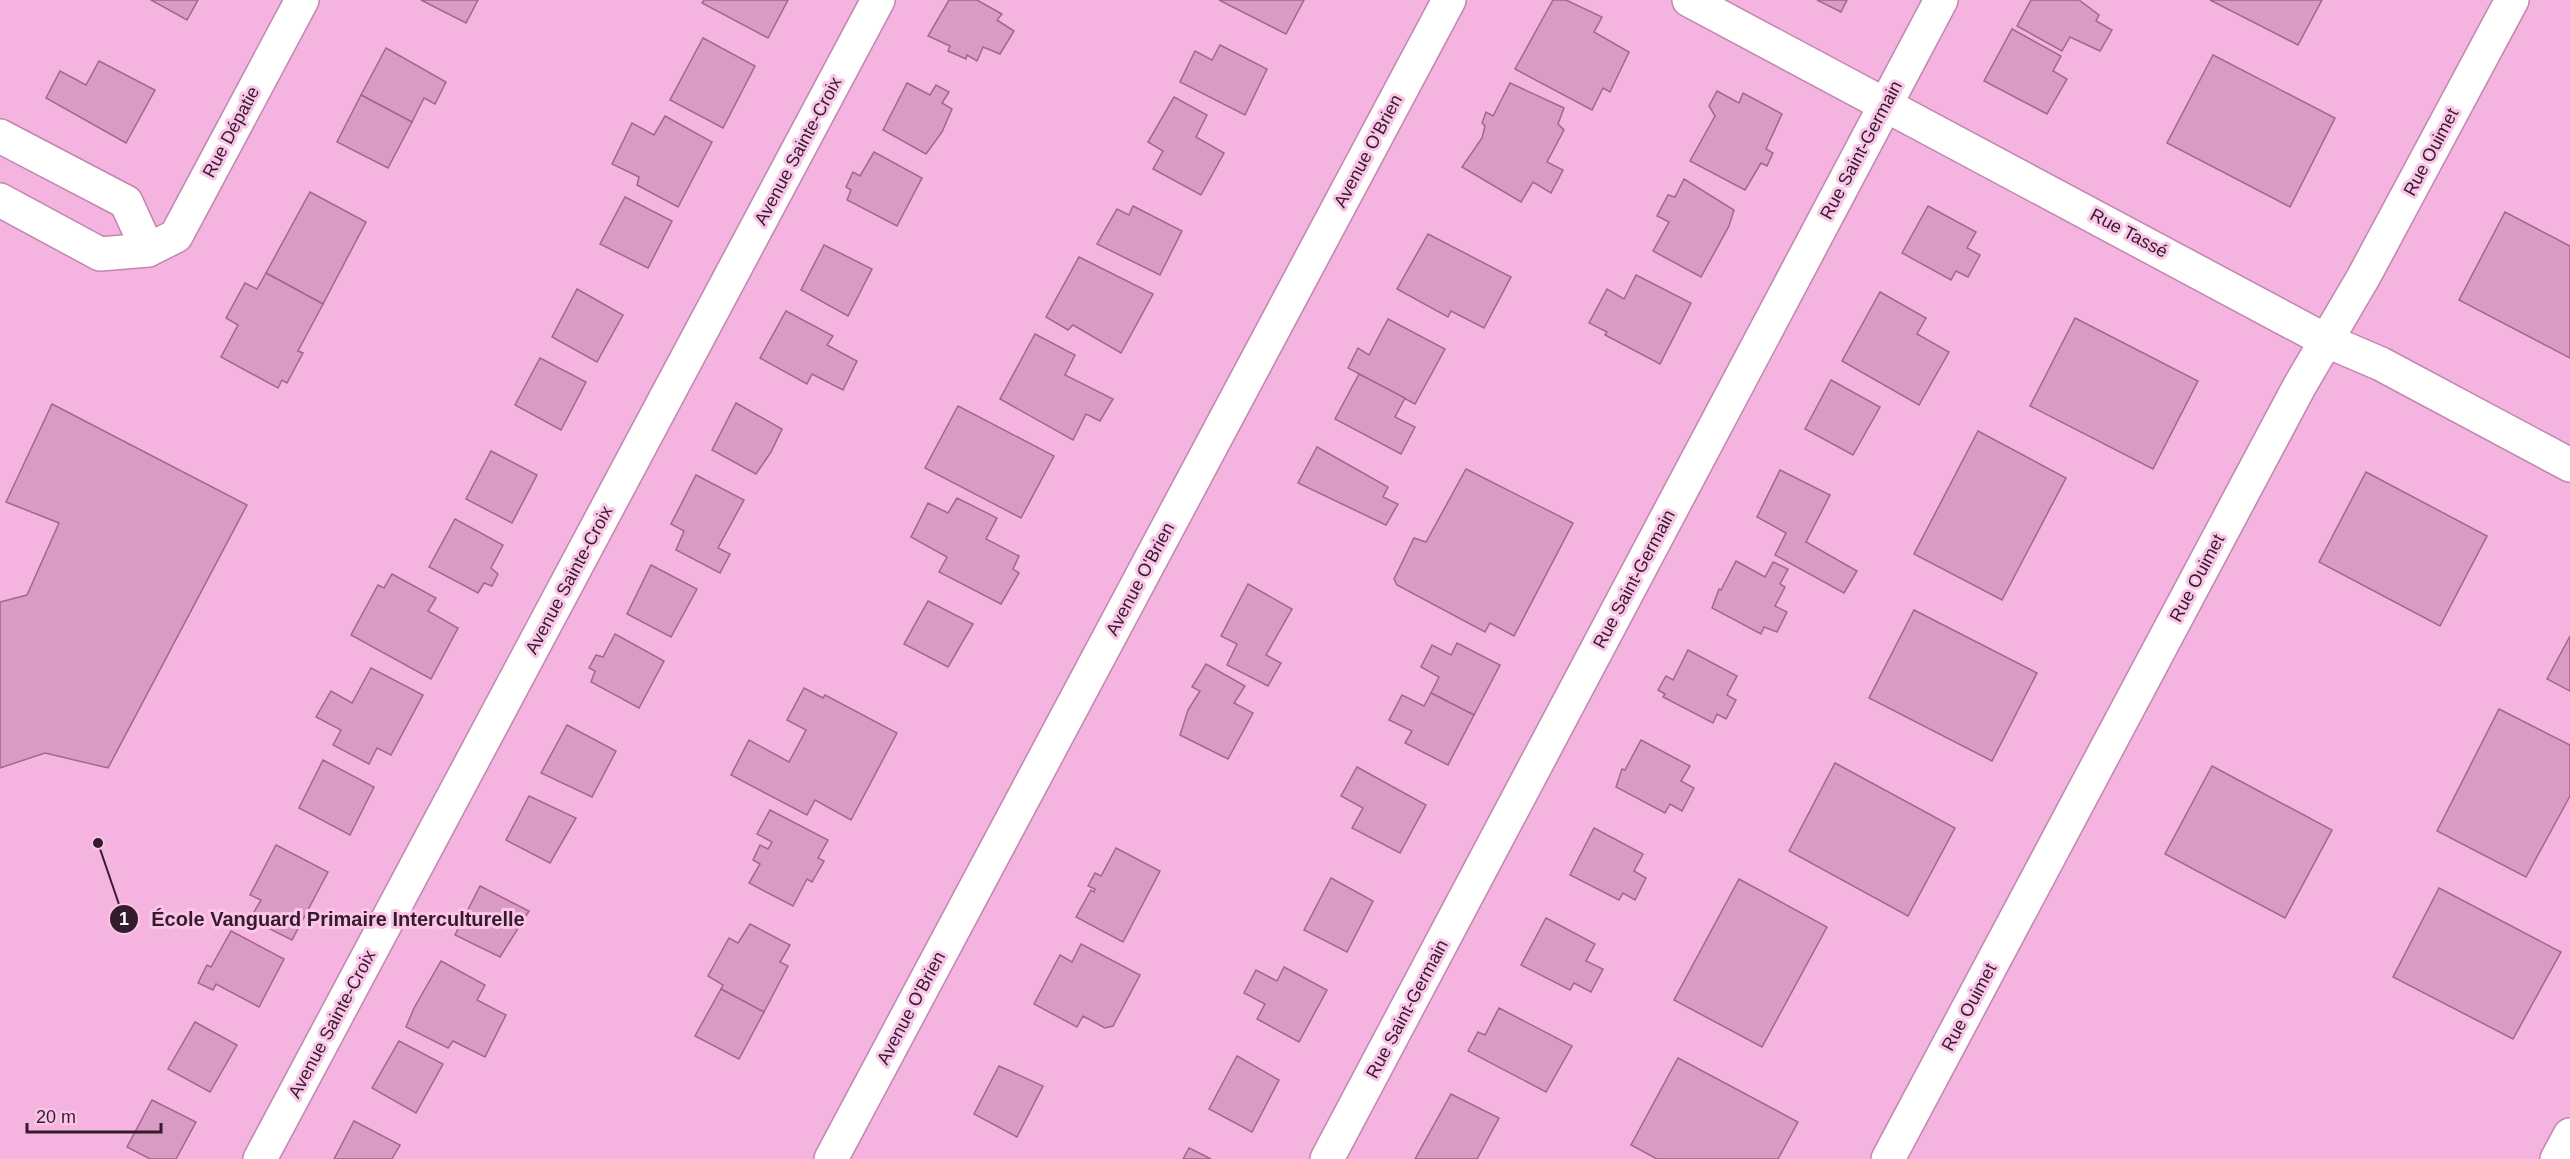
<svg xmlns="http://www.w3.org/2000/svg" width="2570" height="1159" viewBox="0 0 2570 1159" font-family="Helvetica,sans-serif">
<rect width="100%" height="100%" fill="#f5b4df"/>
<g fill="#d99ac4" stroke="#a2668f" stroke-width="1.5">
<polygon points="151,0 198,0 187,20"/>
<polygon points="421,0 478,0 466,23"/>
<polygon points="704,0 788,0 768,38 702,3"/>
<polygon points="949,0 977,0 1002,14 997,20 1014,31 1000,54 983,47 977,61 967,55 966,59 948,51 950,46 928,36"/>
<polygon points="1219,0 1304,0 1286,34"/>
<polygon points="1553,0 1566,0 1602,17 1594,32 1629,52 1610,92 1603,88 1592,110 1515,69"/>
<polygon points="1817,0 1847,0 1841,12"/>
<polygon points="2031,0 2079,0 2099,15 2096,21 2112,30 2100,51 2070,37 2062,51 2017,26"/>
<polygon points="2210,0 2322,0 2298,45"/>
<polygon points="2012,29 2061,56 2053,71 2067,79 2047,114 1984,81"/>
<polygon points="703,38 755,66 723,128 670,100"/>
<polygon points="1220,45 1267,69 1245,115 1180,82 1195,51 1212,60"/>
<polygon points="386,48 446,82 435,104 424,98 412,122 361,95"/>
<polygon points="2213,55 2335,118 2290,207 2167,143"/>
<polygon points="99,61 155,90 126,143 46,98 60,71 86,85"/>
<polygon points="907,83 930,95 936,85 949,92 942,103 952,109 942,132 926,154 883,130"/>
<polygon points="1510,83 1564,108 1558,124 1564,130 1547,162 1563,170 1551,193 1533,182 1521,202 1462,167 1482,138 1485,126 1482,123 1486,112 1493,116"/>
<polygon points="1717,91 1739,103 1743,93 1782,114 1766,149 1773,153 1767,166 1761,163 1745,190 1690,161 1715,116 1709,106"/>
<polygon points="361,95 412,122 388,168 337,142"/>
<polygon points="1174,97 1207,115 1196,137 1224,153 1201,195 1153,169 1163,151 1148,142"/>
<polygon points="665,116 712,142 678,207 637,185 639,177 612,164 632,123 654,135"/>
<polygon points="874,152 922,178 897,226 847,200 851,190 846,187 853,172 860,176"/>
<polygon points="1684,179 1734,210 1729,226 1701,277 1653,251 1669,222 1657,216 1668,195 1675,197"/>
<polygon points="310,192 366,222 323,304 266,273"/>
<polygon points="625,197 672,221 648,268 600,244"/>
<polygon points="1133,206 1182,231 1160,275 1097,244 1117,209 1129,215"/>
<polygon points="1928,206 1976,232 1967,248 1980,255 1968,277 1956,271 1951,280 1902,253"/>
<polygon points="2505,212 2570,246 2570,358 2459,300"/>
<polygon points="1428,234 1511,277 1484,328 1451,311 1448,317 1397,289"/>
<polygon points="824,245 872,269 848,316 801,290"/>
<polygon points="1079,257 1153,294 1121,353 1073,325 1068,330 1046,317"/>
<polygon points="266,273 323,304 298,351 303,353 287,383 282,380 278,388 221,357 238,325 226,318 245,283 257,289"/>
<polygon points="1636,275 1691,303 1660,364 1605,335 1607,332 1589,323 1607,289 1624,299"/>
<polygon points="577,289 623,315 597,362 552,337"/>
<polygon points="1880,292 1926,318 1917,334 1949,352 1919,405 1842,361"/>
<polygon points="786,311 833,336 827,345 857,361 843,390 812,374 807,384 760,358"/>
<polygon points="2075,318 2198,381 2153,469 2030,406"/>
<polygon points="1388,319 1445,349 1415,404 1348,368 1358,348 1369,355"/>
<polygon points="1035,334 1075,355 1065,375 1113,399 1100,421 1086,414 1073,440 1000,399"/>
<polygon points="540,358 586,382 561,430 515,405"/>
<polygon points="1359,374 1405,398 1395,417 1415,427 1401,454 1335,419"/>
<polygon points="1831,380 1880,407 1853,455 1805,429"/>
<polygon points="736,403 782,429 771,452 756,474 712,450"/>
<polygon points="52,404 247,505 108,768 45,753 0,768 0,602 27,595 59,523 6,502"/>
<polygon points="958,406 1054,456 1021,518 925,468"/>
<polygon points="1978,431 2066,478 2002,600 1914,554"/>
<polygon points="1317,447 1388,487 1383,497 1398,504 1386,525 1298,483"/>
<polygon points="491,451 537,475 512,523 466,499"/>
<polygon points="1466,469 1573,523 1514,636 1490,623 1485,632 1397,585 1394,579 1414,538 1426,542"/>
<polygon points="1780,470 1830,495 1806,542 1857,571 1844,593 1775,555 1786,533 1757,517"/>
<polygon points="2366,472 2487,536 2440,626 2319,562"/>
<polygon points="696,475 744,500 718,548 730,554 720,573 676,550 684,531 671,524"/>
<polygon points="957,498 997,518 986,539 1019,556 1013,569 1019,573 1001,604 939,572 947,557 911,537 928,503 948,513"/>
<polygon points="455,519 503,545 491,568 498,574 492,586 484,583 478,593 429,567"/>
<polygon points="1736,561 1765,577 1773,562 1788,569 1780,584 1785,587 1775,606 1787,612 1777,632 1764,627 1761,634 1712,608 1719,589 1721,590"/>
<polygon points="651,565 697,589 671,637 627,614"/>
<polygon points="392,574 436,598 428,611 458,628 431,679 351,635 378,585 384,588"/>
<polygon points="1248,584 1292,609 1266,655 1281,663 1268,686 1227,665 1237,644 1221,636"/>
<polygon points="928,601 973,624 948,667 904,644"/>
<polygon points="1914,610 2037,673 1992,761 1869,698"/>
<polygon points="615,634 664,661 639,708 591,682 595,671 589,668 596,655 603,657"/>
<polygon points="2570,636 2570,691 2547,679"/>
<polygon points="1457,643 1500,665 1474,715 1431,693 1439,677 1421,667 1432,645 1451,655"/>
<polygon points="1688,650 1737,676 1727,695 1736,700 1726,719 1717,714 1713,723 1663,697 1665,694 1658,690 1666,676 1673,680"/>
<polygon points="1206,664 1245,686 1234,703 1253,713 1228,759 1180,735 1188,710 1200,691 1192,687"/>
<polygon points="371,668 423,695 391,755 377,748 369,764 333,745 341,730 316,717 331,691 352,703"/>
<polygon points="804,688 823,698 825,695 897,733 851,820 815,800 807,815 731,775 749,740 789,762 806,730 787,720"/>
<polygon points="1431,693 1474,715 1448,765 1405,743 1412,731 1389,720 1402,695 1424,706"/>
<polygon points="2499,709 2570,745 2570,796 2526,877 2437,831"/>
<polygon points="567,725 616,751 592,797 541,773"/>
<polygon points="1641,740 1690,766 1681,781 1694,788 1682,811 1670,804 1665,813 1616,787 1622,769 1625,770"/>
<polygon points="323,760 374,787 350,835 299,808"/>
<polygon points="1835,763 1955,828 1908,916 1789,851"/>
<polygon points="2212,766 2332,830 2285,918 2165,854"/>
<polygon points="1357,767 1426,805 1400,853 1352,828 1363,808 1341,796"/>
<polygon points="529,796 576,818 550,863 506,840"/>
<polygon points="770,810 828,840 818,858 824,861 812,882 807,879 793,906 749,883 760,864 753,860 760,845 768,849 772,842 757,834"/>
<polygon points="1594,828 1643,854 1634,871 1646,878 1635,900 1623,893 1619,900 1570,875"/>
<polygon points="276,845 328,872 292,940 250,919 261,900 250,895"/>
<polygon points="1116,848 1160,871 1123,942 1076,917 1091,890 1094,892 1095,889 1088,886 1095,873 1101,876"/>
<polygon points="1331,878 1373,901 1347,952 1304,930"/>
<polygon points="1739,879 1827,927 1762,1047 1674,1000"/>
<polygon points="480,886 529,911 500,957 455,935"/>
<polygon points="2439,888 2561,952 2513,1039 2393,977"/>
<polygon points="1546,918 1595,944 1586,961 1603,969 1591,992 1574,983 1570,990 1521,965"/>
<polygon points="750,924 790,945 780,962 788,966 764,1012 721,989 723,985 708,976 729,938 738,943"/>
<polygon points="231,931 284,959 259,1007 216,984 213,990 198,983 207,965 211,967"/>
<polygon points="1081,944 1140,975 1113,1026 1105,1028 1083,1016 1077,1027 1034,1004 1060,955 1072,962"/>
<polygon points="441,961 485,985 477,1000 506,1015 485,1057 453,1041 448,1048 406,1027 414,1008"/>
<polygon points="1284,967 1327,990 1299,1042 1257,1019 1265,1004 1244,993 1256,970 1277,981"/>
<polygon points="721,989 764,1012 739,1059 695,1036"/>
<polygon points="1499,1008 1572,1046 1546,1092 1468,1051 1478,1032 1485,1035"/>
<polygon points="195,1022 237,1045 210,1092 168,1069"/>
<polygon points="399,1041 443,1064 416,1113 372,1088"/>
<polygon points="1237,1056 1279,1080 1252,1132 1209,1109"/>
<polygon points="1678,1058 1798,1122 1778,1159 1657,1159 1631,1145"/>
<polygon points="999,1066 1043,1086 1017,1137 974,1114"/>
<polygon points="1451,1094 1499,1118 1477,1159 1415,1159"/>
<polygon points="152,1100 196,1122 176,1159 150,1159 127,1147"/>
<polygon points="354,1121 400,1145 392,1159 334,1159"/>
<polygon points="1189,1148 1211,1159 1183,1159"/>
</g>
<g fill="none" stroke-linecap="round" stroke-linejoin="round">
<defs>
<g id="minor">
<polyline points="1689,0 2325,340 2381,364 2570,465"/>
<polyline points="0,136 126,202 148,250"/>
<polyline points="0,200 100,254 148,250 176,236 302,0"/>
<polyline points="260,1159 878,0"/>
<polyline points="831,1159 1449,0"/>
<polyline points="1327,1159 1941,0"/>
<polyline points="1888,1159 2299,387 2363,278 2512,0"/>
<polyline points="2557,1159 2570,1135"/>
</g>
</defs>
<use href="#minor" stroke="#c385af" stroke-width="36"/>
<use href="#minor" stroke="#fff" stroke-width="33"/>
</g>
<g text-anchor="middle" stroke-width="6" stroke-linejoin="round" paint-order="stroke">
<g font-size="18" fill="#351c2d" stroke="#fbc5e8">
<text transform="translate(231 132) rotate(-62)" y="6">Rue Dépatie</text>
<text transform="translate(1861 150) rotate(-62)" y="6">Rue Saint-Germain</text>
<text transform="translate(798 151) rotate(-62)" y="6">Avenue Sainte-Croix</text>
<text transform="translate(1368 151) rotate(-62)" y="6">Avenue O'Brien</text>
<text transform="translate(2431 152) rotate(-62)" y="6">Rue Ouimet</text>
<text transform="translate(2129 233) rotate(28)" y="6">Rue Tassé</text>
<text transform="translate(2197 578) rotate(-62)" y="6">Rue Ouimet</text>
<text transform="translate(1140 579) rotate(-62)" y="6">Avenue O'Brien</text>
<text transform="translate(1634 579) rotate(-62)" y="6">Rue Saint-Germain</text>
<text transform="translate(569 580) rotate(-62)" y="6">Avenue Sainte-Croix</text>
<text transform="translate(1969 1007) rotate(-62)" y="6">Rue Ouimet</text>
<text transform="translate(911 1008) rotate(-62)" y="6">Avenue O'Brien</text>
<text transform="translate(1407 1009) rotate(-62)" y="6">Rue Saint-Germain</text>
<text transform="translate(332 1024) rotate(-62)" y="6">Avenue Sainte-Croix</text>
</g>
</g>
<path fill="none" stroke="#351c2d" stroke-width="2" d="M98 843L124 919"/>
<g fill="#351c2d" stroke="#fbc5e8" stroke-width="2">
<circle cx="98" cy="843" r="6"/>
<circle cx="124" cy="919" r="15"/>
</g>
<g font-size="18" text-anchor="middle" font-weight="bold" fill="#fff">
<text x="124" y="925">1</text>
</g>
<g font-size="20" text-anchor="middle" font-weight="bold" fill="#351c2d" stroke="#fbc5e8" stroke-width="6" stroke-linejoin="round" paint-order="stroke">
<text x="338" y="926">École Vanguard Primaire Interculturelle</text>
</g>
<path d="M27 1123v9h134v-9" fill="none" stroke="#351c2d" stroke-width="3"/>
<text x="36" y="1123" font-size="18" fill="#351c2d" stroke="#fbc5e8" stroke-width="4.5" paint-order="stroke">20 m</text>
</svg>
